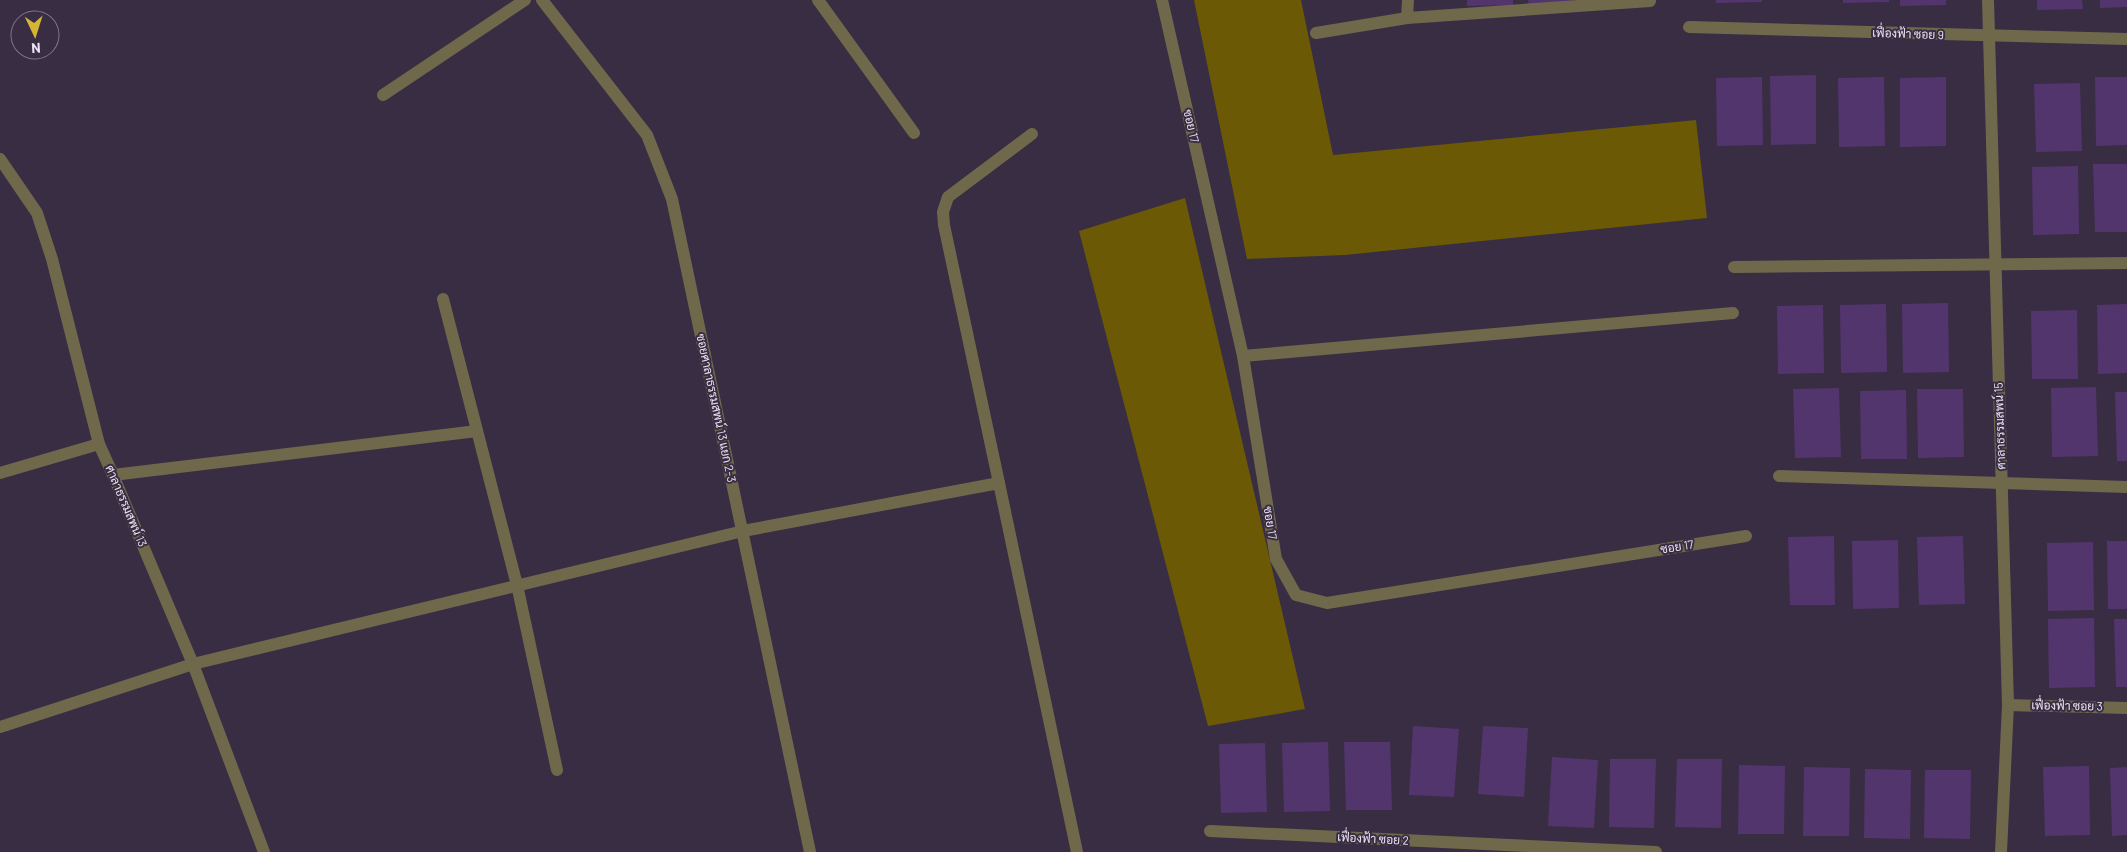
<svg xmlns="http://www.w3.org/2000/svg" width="2127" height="852" viewBox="0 0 2127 852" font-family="Barlow,Sarabun,sans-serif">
<rect width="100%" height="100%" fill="#382d43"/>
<g fill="#6b5906">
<polygon points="1194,0 1301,0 1333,155 1696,120 1707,218 1345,255 1247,259"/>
<polygon points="1185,198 1305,709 1208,726 1079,231"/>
</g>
<g fill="#53356e">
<polygon points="1467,0 1513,0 1513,5 1467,6"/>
<polygon points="1528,0 1574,0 1574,1 1529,6"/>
<polygon points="1716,0 1762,0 1762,2 1716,3"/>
<polygon points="1843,0 1889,0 1889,2 1843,3"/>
<polygon points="1900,0 1946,0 1946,5 1900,6"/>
<polygon points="2037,0 2082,0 2083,9 2037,10"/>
<polygon points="2100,0 2127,0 2127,7 2100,8"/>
<polygon points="1816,75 1816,144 1771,145 1770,76"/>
<polygon points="1762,77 1763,145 1717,146 1716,78"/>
<polygon points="1884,77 1885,146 1839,147 1838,78"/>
<polygon points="1946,77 1946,146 1900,147 1900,78"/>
<polygon points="2095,77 2127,77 2127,145 2096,146"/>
<polygon points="2080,83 2082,151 2036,152 2034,84"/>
<polygon points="2093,164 2127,164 2127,232 2095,232"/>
<polygon points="2078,166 2079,234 2033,235 2032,167"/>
<polygon points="1948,303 1949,372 1903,373 1902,304"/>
<polygon points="1886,304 1887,372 1841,373 1840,305"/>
<polygon points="2127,304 2127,373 2098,374 2097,305"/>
<polygon points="1823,305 1824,373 1778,374 1777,306"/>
<polygon points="2077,310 2078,379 2032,379 2031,311"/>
<polygon points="2096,387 2098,456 2052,457 2051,388"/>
<polygon points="1839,388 1841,457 1795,458 1793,389"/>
<polygon points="1917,389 1963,389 1964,457 1918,458"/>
<polygon points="1906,390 1907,459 1861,459 1860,391"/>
<polygon points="2115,392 2127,392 2127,461 2117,461"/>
<polygon points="1834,536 1835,605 1790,605 1788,537"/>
<polygon points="1963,536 1965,604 1919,605 1917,537"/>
<polygon points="1898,540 1899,608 1853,609 1852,541"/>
<polygon points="2107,541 2127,541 2127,609 2108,609"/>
<polygon points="2093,542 2094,610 2048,611 2047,543"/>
<polygon points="2094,618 2095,687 2049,688 2048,619"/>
<polygon points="2114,619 2127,619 2127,687 2116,687"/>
<polygon points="1413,726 1459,729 1454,797 1409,795"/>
<polygon points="1483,726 1528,728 1524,797 1478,794"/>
<polygon points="1328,742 1330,811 1284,812 1282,743"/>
<polygon points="1344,742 1390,742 1392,810 1346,810"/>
<polygon points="1265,743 1267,812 1221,813 1219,744"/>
<polygon points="1552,757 1598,760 1594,828 1548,826"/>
<polygon points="1610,759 1656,759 1654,828 1609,827"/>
<polygon points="1677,759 1722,759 1721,828 1675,827"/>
<polygon points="1739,765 1785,766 1784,834 1738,834"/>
<polygon points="2089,766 2090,835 2045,836 2043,767"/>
<polygon points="1804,767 1850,768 1849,836 1803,836"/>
<polygon points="2127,767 2127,835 2112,836 2110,768"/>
<polygon points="1865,769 1911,770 1910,839 1864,838"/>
<polygon points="1925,770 1971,770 1970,839 1924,838"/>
</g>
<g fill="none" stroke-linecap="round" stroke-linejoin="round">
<g stroke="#70684b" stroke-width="12">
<polyline points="542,0 647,135 672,199 810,852"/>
<polyline points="818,0 914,133"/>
<polyline points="1162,0 1243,356 1276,559 1296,595 1327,603 1746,536"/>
<polyline points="1988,0 2008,705 2001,852"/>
<polyline points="1407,18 1408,0"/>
<polyline points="1689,27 2127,39"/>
<polyline points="1316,33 1407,18 1650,1"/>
<polyline points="383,95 525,0"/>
<polyline points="0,159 37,213 52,259 99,444 113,475 193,664 264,852"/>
<polyline points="1734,267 2127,263"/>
<polyline points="443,299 517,585 557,770"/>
<polyline points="1243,356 1733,313"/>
<polyline points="0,473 99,444"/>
<polyline points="113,475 477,431"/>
<polyline points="1779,476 2127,487"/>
<polyline points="999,483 944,225 943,212 948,197 1032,134"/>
<polyline points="2008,705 2127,708"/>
<polyline points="0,727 193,664 743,531 999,483 1077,852"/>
<polyline points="1210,831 1656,852"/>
</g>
</g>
<g text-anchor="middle" stroke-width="4" stroke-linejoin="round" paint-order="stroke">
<g font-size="12" fill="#e9e2f0" stroke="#382d43">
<text transform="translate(1908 34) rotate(2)" y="4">เฟื่องฟ้า ซอย 9</text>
<text transform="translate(1191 126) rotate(77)" y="4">ซอย 17</text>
<text transform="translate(716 408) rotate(78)" y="4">ซอยศาลาธรรมสพน์ 13 แยก 2-3</text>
<text transform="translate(2000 426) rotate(-92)" y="4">ศาลาธรรมสพน์ 15</text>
<text transform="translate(126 506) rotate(67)" y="4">ศาลาธรรมสพน์ 13</text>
<text transform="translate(1270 523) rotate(81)" y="4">ซอย 17</text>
<text transform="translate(1677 547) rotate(-9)" y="4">ซอย 17</text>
<text transform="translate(2067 706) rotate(1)" y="4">เฟื่องฟ้า ซอย 3</text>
<text transform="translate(1373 839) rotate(3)" y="4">เฟื่องฟ้า ซอย 2</text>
</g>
</g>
<g transform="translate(35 35) rotate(176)"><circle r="24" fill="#382d43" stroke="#7f7588"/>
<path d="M0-4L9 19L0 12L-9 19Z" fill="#d5b534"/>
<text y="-8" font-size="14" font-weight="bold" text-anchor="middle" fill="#e9e2f0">N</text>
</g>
</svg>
